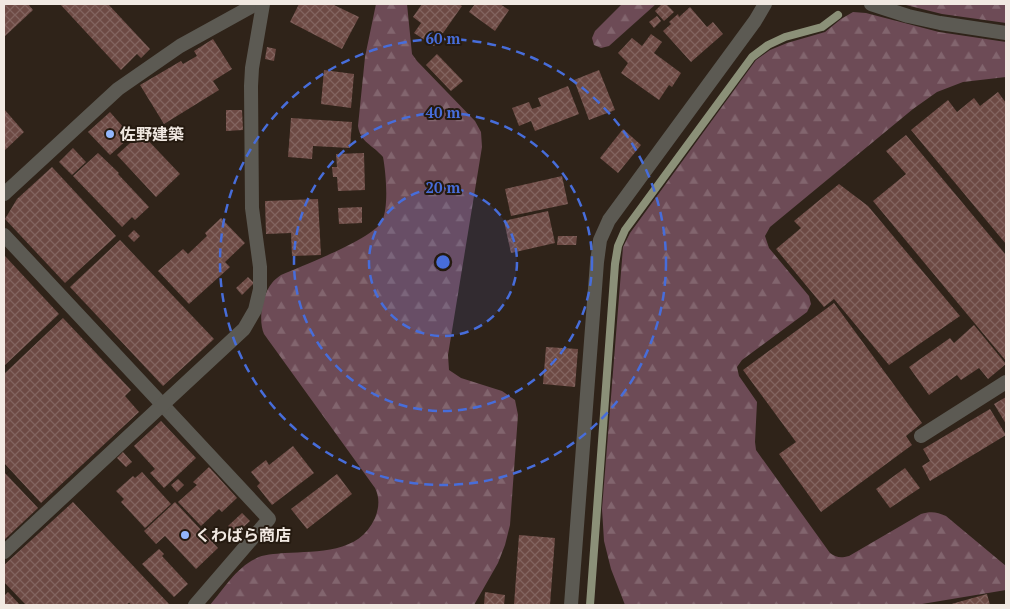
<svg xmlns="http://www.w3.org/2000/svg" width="1010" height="609" viewBox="0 0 1010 609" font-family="'PT Serif','Noto Sans JP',serif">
<defs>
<pattern id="forest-firs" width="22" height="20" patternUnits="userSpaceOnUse" patternTransform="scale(1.25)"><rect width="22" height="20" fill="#6d4b56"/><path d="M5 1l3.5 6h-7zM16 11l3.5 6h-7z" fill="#82656e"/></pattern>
<pattern id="building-cross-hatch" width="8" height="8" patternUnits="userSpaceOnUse" patternTransform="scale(1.25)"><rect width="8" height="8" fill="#6d4a44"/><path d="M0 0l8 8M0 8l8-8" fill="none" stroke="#82645f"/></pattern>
</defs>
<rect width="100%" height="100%" fill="#2f2319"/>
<g fill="url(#forest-firs)">
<path d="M376,4H407L412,54L417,61L475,121L481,132L482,147L448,355L449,370L461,378L502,391L515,400L518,415L510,525L505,545L498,563L474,605H210C223,590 236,568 255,559C263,554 275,554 285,553C318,551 359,554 375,518C379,508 380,498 375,488L264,334C258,320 262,295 272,283C274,280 278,277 281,275C302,266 373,239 382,221C389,207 386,173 383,157C373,145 360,142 358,126L365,57Z"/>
<polygon points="622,4 656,4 609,46 601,48 594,45 592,38 595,31"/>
<polygon points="902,4 1006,4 1006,23 942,14"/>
<path d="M853,12L866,13L939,32L1006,42V77L963,82L937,92L913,109L770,227L765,236L769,248L809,296L811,304L807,312L742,360L737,367L739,376L757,402L755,442L756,450L830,553C837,558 841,558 849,556L921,514C931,511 937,512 946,516L1006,566V590L916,605H625L611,569L604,541L602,509L623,247L630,233L756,60L770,50L787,43L825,32L841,19Z"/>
</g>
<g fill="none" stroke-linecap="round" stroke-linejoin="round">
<polyline stroke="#8b9078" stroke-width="8" points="590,605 615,264 618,246 625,230 752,57 768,45 785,37 822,27 838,15"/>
</g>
<g fill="url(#building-cross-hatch)">
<polygon points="4,4 28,4 33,10 4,37"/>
<polygon points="60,4 108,4 150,49 141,58 137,54 121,70"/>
<polygon points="299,4 332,4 359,17 342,49 290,22"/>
<polygon points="422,4 458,4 462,6 434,46 414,33 421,23 413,17"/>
<polygon points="475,4 500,4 509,10 495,31 469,12"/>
<polygon points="662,4 666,4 674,12 664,21 655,11"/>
<polygon points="690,7 707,27 713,22 723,34 691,62 663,31 671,24 669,22 678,14 679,17"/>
<polygon points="657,16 661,21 654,28 649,22"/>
<polygon points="651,34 662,42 654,53 681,73 672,87 669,85 659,100 621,73 628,63 618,53 632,38 642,46"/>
<polygon points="213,39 232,69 213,81 219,90 164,124 140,85 181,61 183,64 197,56 194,51"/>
<polygon points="267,47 276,49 274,61 265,59"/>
<polygon points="437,54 463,81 451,91 426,65"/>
<polygon points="324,70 354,74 351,108 321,104"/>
<polygon points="599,70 615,110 589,120 574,80"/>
<polygon points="568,86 579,114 535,131 531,121 519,126 512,108 529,102 532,109 541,106 538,98"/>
<polygon points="998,92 1006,103 1006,244 911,130 948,100 957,112 974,98 980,106"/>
<polygon points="4,109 24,132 4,151"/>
<polygon points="226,110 242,110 243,130 226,131"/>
<polygon points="110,112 131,136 110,155 88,132"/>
<polygon points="291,118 352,122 350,148 313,146 312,159 288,157"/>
<polygon points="623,129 641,145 618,173 600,158"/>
<polygon points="141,133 180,174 156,197 117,155"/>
<polygon points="906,135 1006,255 1006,361 873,201 906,174 886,151"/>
<polygon points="73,148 86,162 72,175 59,162"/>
<polygon points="98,153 119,173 118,174 149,207 135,220 132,217 122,227 73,176"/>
<polygon points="364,153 365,190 338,191 337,177 333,177 332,167 337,167 336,154"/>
<polygon points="52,167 116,236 65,283 5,219 17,199"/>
<polygon points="562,176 568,204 511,216 505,189"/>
<polygon points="839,184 868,206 960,316 889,365 834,299 824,307 776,249 801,228 794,221"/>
<polygon points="318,199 321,255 292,256 291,233 266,234 265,201"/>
<polygon points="362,207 362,223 339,224 338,208"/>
<polygon points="548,211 555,243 511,253 504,221"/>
<polygon points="221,218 245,243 225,262 230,267 189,304 158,271 183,249 188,254 207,236 205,233"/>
<polygon points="134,230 140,236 134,242 128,236"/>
<polygon points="558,236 577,236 576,245 557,245"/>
<polygon points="120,240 214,339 163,386 70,287"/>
<polygon points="4,255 59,314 4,366"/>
<polygon points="248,277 254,283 242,295 236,288"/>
<polygon points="834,303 922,423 906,436 912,445 821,512 779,454 796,442 743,370"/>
<polygon points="63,318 131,390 125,396 139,412 41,503 4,463 4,374"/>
<polygon points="974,325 1006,364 988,379 979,368 961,380 957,375 929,395 909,367 950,338 954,343"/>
<polygon points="546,347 578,349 575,387 543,384"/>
<polygon points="1006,397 1006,424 994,404"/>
<polygon points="990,409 1006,435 930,481 922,466 930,461 923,449"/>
<polygon points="161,421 196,458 164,488 150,473 155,469 134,446"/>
<polygon points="293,446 314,473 272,505 257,486 260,483 251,472 266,460 269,465"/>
<polygon points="123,452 132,462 126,467 117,458"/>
<polygon points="209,467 237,498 222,512 219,509 201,526 178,502 197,485 193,482"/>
<polygon points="905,468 920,488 890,508 876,489"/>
<polygon points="4,472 38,508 4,540"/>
<polygon points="142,472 171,504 145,528 121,502 124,499 116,491 133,476 135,478"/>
<polygon points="337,474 352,494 307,529 291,509"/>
<polygon points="178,479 184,485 177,492 171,485"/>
<polygon points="73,502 169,604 132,605 129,603 126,605 26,605 4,582 4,565"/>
<polygon points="175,502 218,548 196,569 165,536 156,544 144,531"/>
<polygon points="242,513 250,521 236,534 228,526"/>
<polygon points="519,535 555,538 550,605 514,605"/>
<polygon points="159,549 164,554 162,556 188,584 174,597 142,564"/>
<polygon points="8,592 20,605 4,605 4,596"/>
<polygon points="485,592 505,595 504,605 484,605"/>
<polygon points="987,594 990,605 948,605"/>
</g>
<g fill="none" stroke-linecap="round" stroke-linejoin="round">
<g stroke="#5c5a53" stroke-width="14">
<polyline points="871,4 908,16 940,23 1006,33"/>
<polyline points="4,194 118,89 180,46 256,4"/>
<polyline points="4,235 269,519 195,605"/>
<polyline points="921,436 1006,382"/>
<polyline points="4,552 244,329 255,310 260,289 260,267 252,208 251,86 252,68 263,4"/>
<polyline points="571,605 597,262 600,240 609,220 755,21 765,4"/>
</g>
</g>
<circle cx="443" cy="262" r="74" fill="#476dda" fill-opacity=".12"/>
<g fill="none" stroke="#476dda" stroke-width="2.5" stroke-dasharray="9 6">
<circle cx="443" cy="262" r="74"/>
<circle cx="443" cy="262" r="149"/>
<circle cx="443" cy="262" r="223"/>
</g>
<g fill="#93b7fd" stroke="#251a10" stroke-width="2">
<circle cx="110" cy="134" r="5"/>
<circle cx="185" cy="535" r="5"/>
</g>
<g text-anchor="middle" stroke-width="4" stroke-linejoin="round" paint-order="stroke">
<g font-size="16" font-weight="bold" fill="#f1e9e2" stroke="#251a10" text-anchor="start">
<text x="120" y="140">佐野建築</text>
<text x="195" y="541">くわばら商店</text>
</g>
</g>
<circle cx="443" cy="262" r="8" fill="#476dda" stroke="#251a10" stroke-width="2.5"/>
<g font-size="15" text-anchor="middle" font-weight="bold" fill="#476dda" stroke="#251a10" stroke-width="4" stroke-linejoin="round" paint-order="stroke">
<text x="443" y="44">60 m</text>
<text x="443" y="118">40 m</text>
<text x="443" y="193">20 m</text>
</g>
<rect width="1010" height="609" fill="none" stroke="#f1e9e2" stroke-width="10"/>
</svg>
